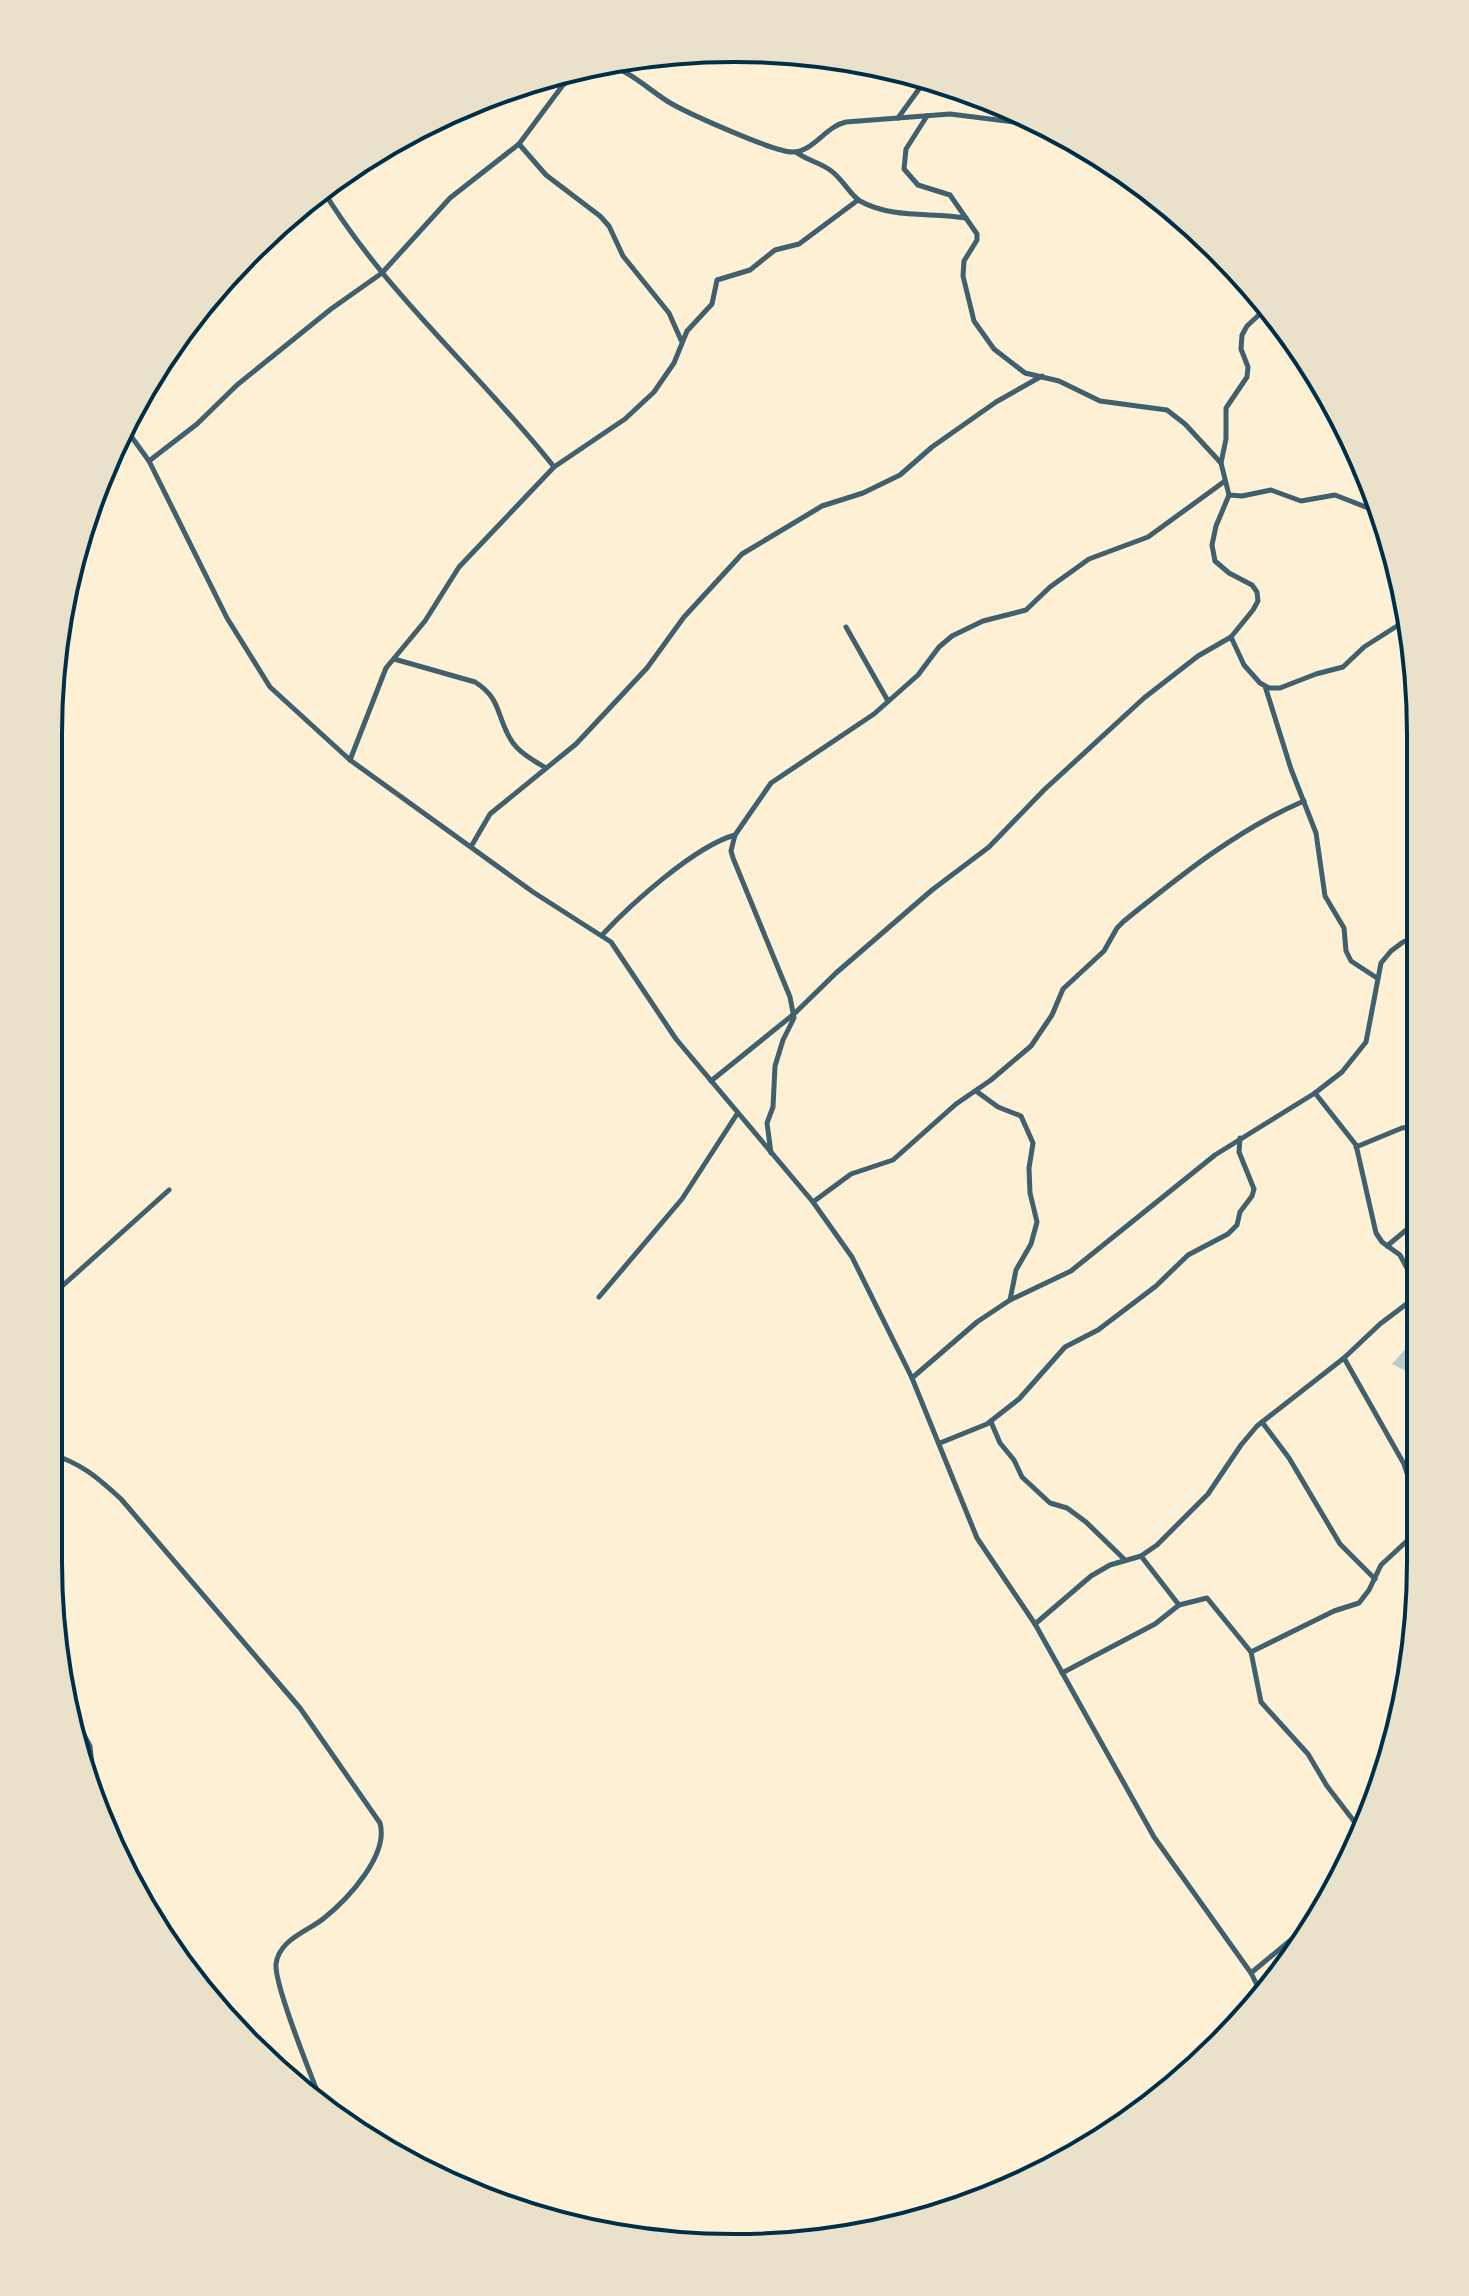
<svg xmlns="http://www.w3.org/2000/svg" width="1469" height="2296" viewBox="0 0 1469 2296" font-family="'Sofia Sans Condensed',sans-serif">
<rect width="100%" height="100%" fill="#fdf0d5"/>
<polygon fill="#b9caca" points="1417,1336 1416,1376 1392,1364"/>
<g fill="none" stroke-linecap="round" stroke-linejoin="round">
<g stroke="#3f606c" stroke-width="5">
<path d="M602,64C629,68 649,91 672,104C690,114 776,153 793,152C813,152 826,126 846,122L950,114L1047,126"/>
<polyline points="927,116 906,149 904,169 918,185 950,195 977,234 977,240 964,261 963,276 974,321 994,349 1025,373 1059,381 1100,401 1167,410 1185,424 1221,463"/>
<polyline points="898,118 927,78"/>
<polyline points="519,144 546,175 600,216 609,226 623,256 669,313 681,340"/>
<path d="M796,152C806,160 819,162 830,170C843,179 850,195 860,201C892,219 932,212 966,218"/>
<path d="M321,187C384,292 479,372 554,467"/>
<polyline points="123,425 149,461 227,618 270,687 350,760 533,892 611,942 676,1039 813,1202 852,1257 912,1378 977,1538 1035,1624 1154,1837 1251,1973 1262,1995"/>
<polyline points="149,461 197,424 237,385 331,309 382,273 450,198 519,144 563,85 590,66"/>
<polyline points="1229,495 1242,496 1271,490 1301,501 1335,495 1381,513"/>
<polyline points="846,627 888,701"/>
<polyline points="1231,637 1244,665 1260,683 1269,688 1280,688 1316,674 1343,667 1364,647 1408,619"/>
<path d="M394,659L475,682C502,699 496,716 511,740C518,752 534,761 546,768"/>
<polyline points="1265,686 1291,769 1316,833 1325,896 1344,928 1346,951 1351,961 1377,978"/>
<polyline points="350,760 386,668 425,621 459,567 554,467 625,419 654,392 674,363 687,331 712,304 717,280 750,270 775,250 799,244 858,200"/>
<polyline points="472,845 490,814 576,744 619,698 647,668 684,617 742,554 822,506 863,493 900,475 932,447 996,402 1042,376"/>
<path d="M603,934C631,904 695,846 735,835"/>
<polyline points="711,1081 794,1014 836,973 932,890 989,847 1044,790 1144,698 1198,656 1231,637 1253,610 1258,601 1257,592 1252,585 1229,573 1215,561 1212,545 1216,526 1229,495 1221,463 1226,439 1226,408 1247,377 1248,367 1241,349 1242,335 1247,326 1261,313 1260,297"/>
<polyline points="976,1091 998,1107 1021,1116 1033,1143 1029,1168 1030,1193 1037,1222 1031,1244 1016,1270 1010,1300"/>
<polyline points="1315,1093 1356,1145 1376,1233 1382,1242 1400,1255 1417,1287"/>
<polyline points="1356,1147 1402,1128 1418,1126"/>
<polyline points="771,1153 767,1123 773,1107 775,1066 783,1040 794,1018 790,997 733,858 731,851 735,835 771,783 874,714 918,675 939,647 952,636 983,621 1026,610 1050,587 1089,559 1148,537 1225,481"/>
<path d="M813,1202L851,1174L893,1160L956,1104L991,1080L1031,1046L1052,1015L1063,989L1104,951L1117,928L1124,921C1180,876 1238,829 1304,801"/>
<polyline points="1387,1246 1417,1221"/>
<polyline points="50,1297 169,1190"/>
<polyline points="599,1297 682,1199 737,1114"/>
<polyline points="1344,1358 1404,1464 1416,1501"/>
<polyline points="912,1378 977,1322 1010,1300 1071,1271 1215,1155 1315,1093 1342,1072 1366,1042 1381,963 1391,951 1403,942 1418,936"/>
<polyline points="991,1422 1000,1443 1014,1460 1022,1477 1050,1503 1067,1508 1086,1522 1124,1559"/>
<polyline points="1262,1422 1289,1458 1340,1544 1375,1579"/>
<polyline points="940,1443 987,1424 1019,1399 1065,1347 1098,1330 1156,1286 1188,1255 1228,1234 1237,1225 1240,1212 1252,1196 1254,1189 1239,1152 1240,1138"/>
<path d="M49,1453C82,1464 96,1476 121,1499L300,1708L380,1823C389,1855 348,1899 323,1919C306,1932 279,1940 276,1964C274,1986 315,2085 325,2111"/>
<polyline points="1141,1556 1179,1605"/>
<polyline points="51,1580 59,1610 64,1660"/>
<polyline points="1035,1624 1091,1576 1110,1565 1141,1556 1157,1545 1208,1494 1241,1445 1257,1426 1344,1358 1380,1324 1417,1296"/>
<polyline points="1251,1652 1334,1611 1359,1603 1369,1590 1381,1565 1408,1540 1416,1517"/>
<polyline points="1062,1673 1155,1624 1179,1605 1207,1598 1251,1652 1261,1702 1308,1754 1327,1786 1363,1833"/>
<polyline points="69,1686 77,1722 90,1746 96,1805"/>
<polyline points="1251,1973 1304,1929"/>
</g>
</g>
<path d="M0 0H1469V2296H0ZM734 62H735A672 672 0 0 1 1407 734V1562A672 672 0 0 1 735 2234H734A672 672 0 0 1 62 1562V734A672 672 0 0 1 734 62Z" fill="#e9e1ca" fill-rule="evenodd"/>
<path fill="none" stroke="#003049" stroke-width="4" d="M734 62H735A672 672 0 0 1 1407 734V1562A672 672 0 0 1 735 2234H734A672 672 0 0 1 62 1562V734A672 672 0 0 1 734 62Z"/>
</svg>
